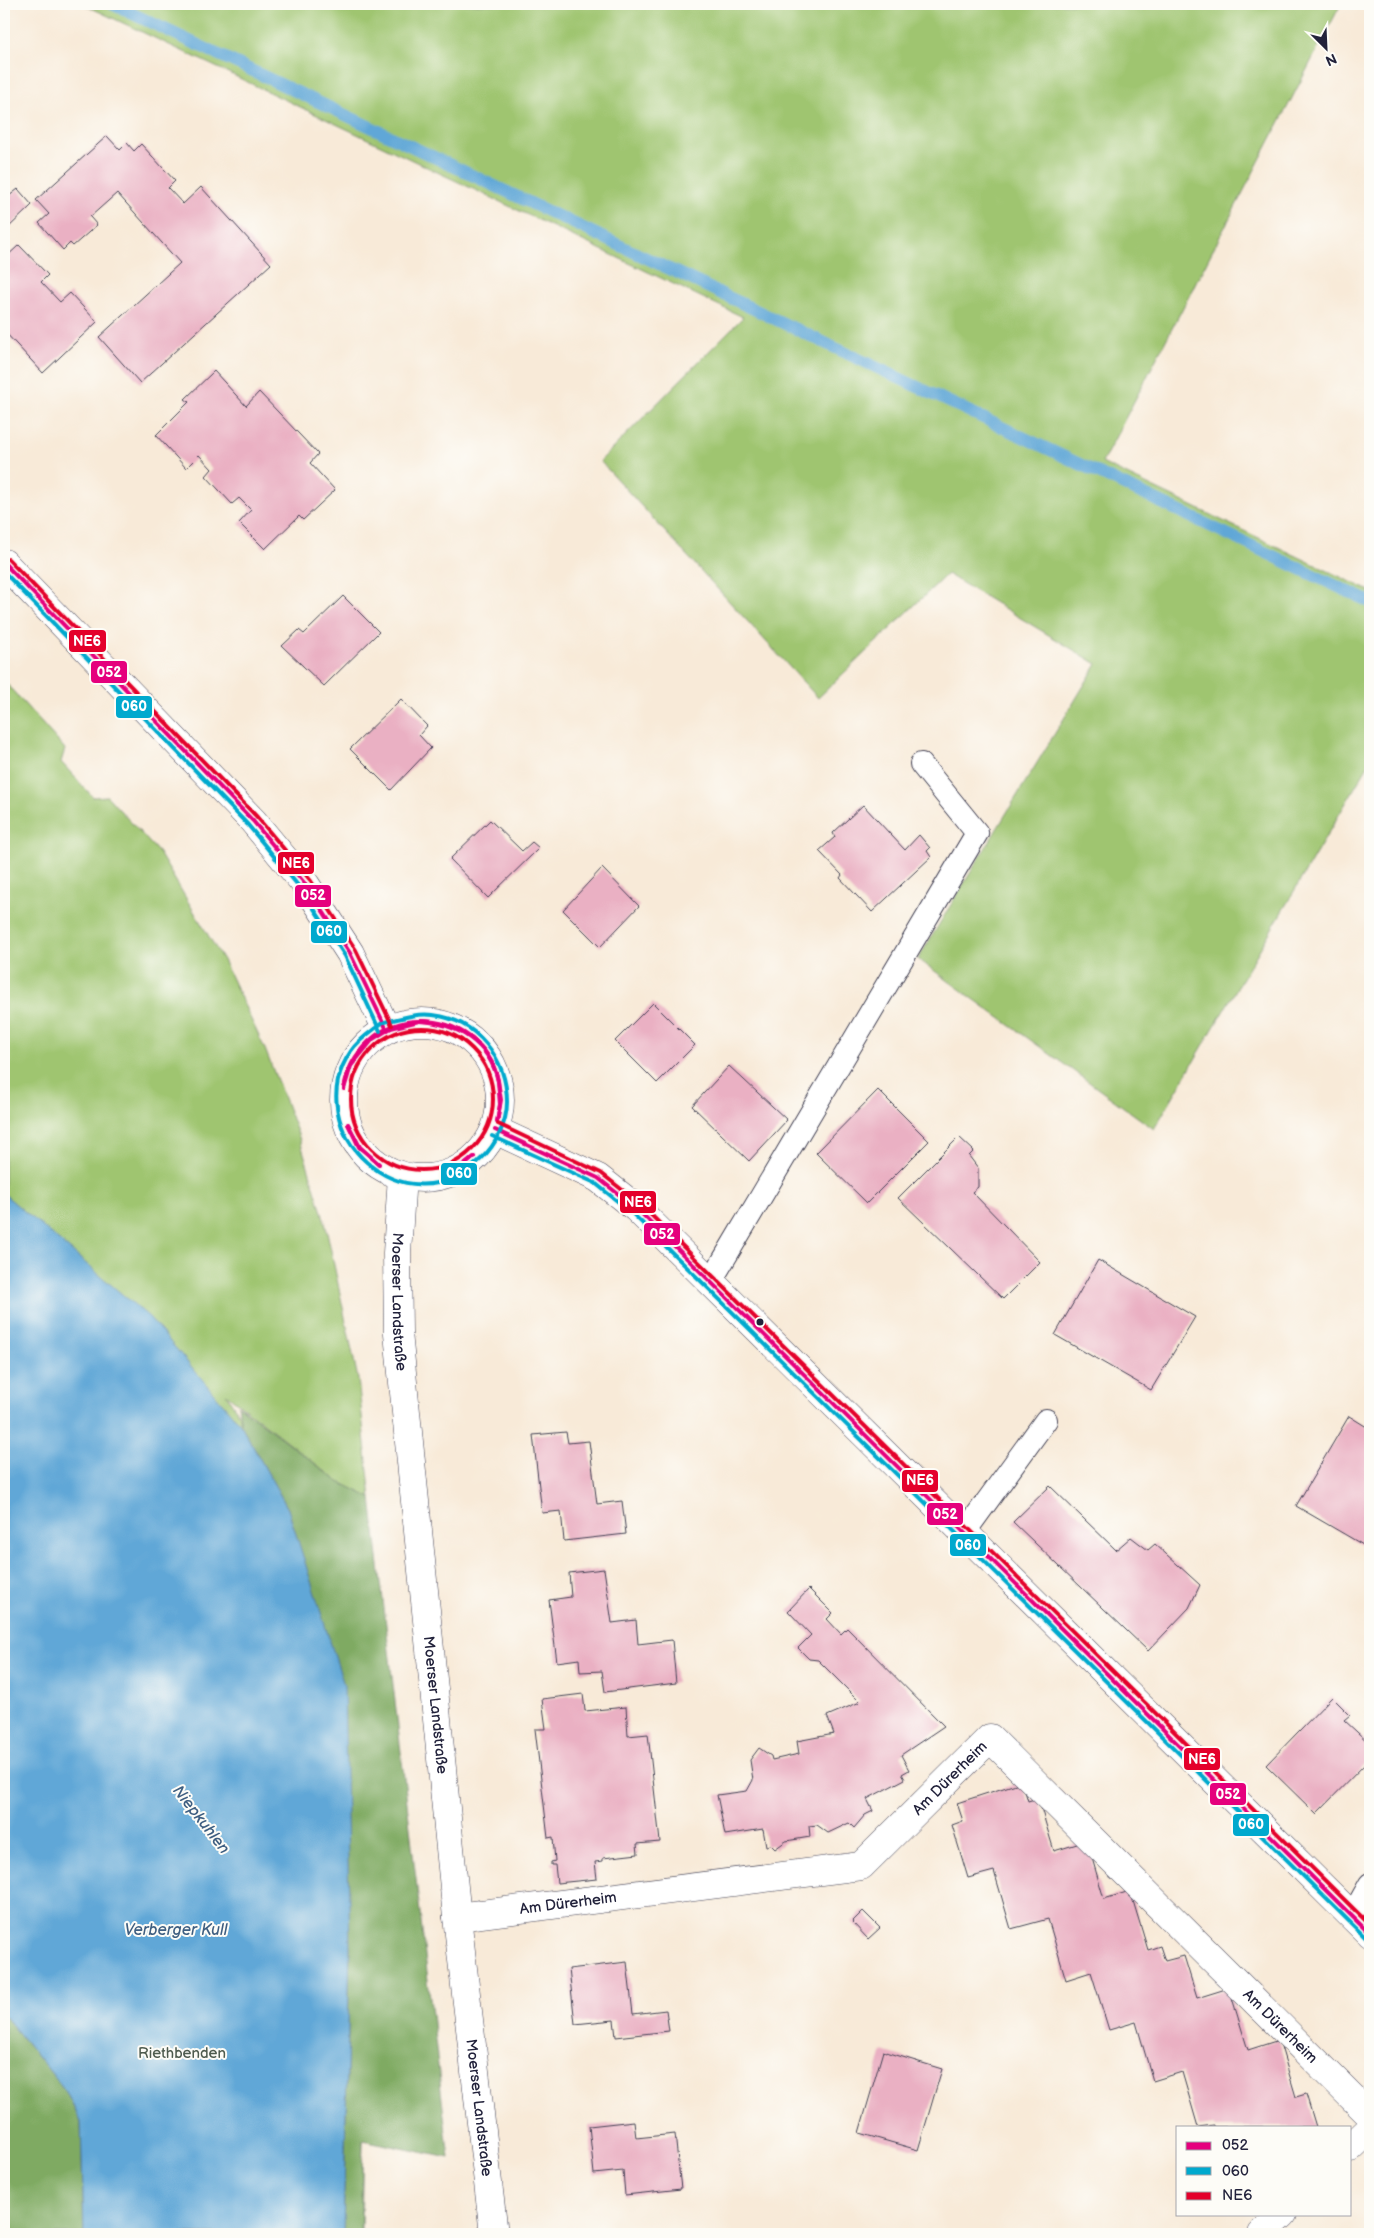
<svg xmlns="http://www.w3.org/2000/svg" width="1374" height="2238" viewBox="0 0 1374 2238" font-family="'Balsamiq Sans',sans-serif">
<rect width="100%" height="100%" fill="#fdfcf7"/>
<filter id="ink" filterUnits="userSpaceOnUse"><feTurbulence type="fractalNoise" baseFrequency=".02" numOctaves="2"/><feDisplacementMap in="SourceGraphic" scale="10" xChannelSelector="R" yChannelSelector="G"/><feConvolveMatrix kernelMatrix="1 2 1 2 8 2 1 2 1" color-interpolation-filters="sRGB"/></filter>
<filter id="wash" filterUnits="userSpaceOnUse"><feTurbulence type="fractalNoise" baseFrequency=".0096" numOctaves="4" result="noise"/><feDisplacementMap in="SourceGraphic" scale="20" xChannelSelector="R" yChannelSelector="G"/><feGaussianBlur stdDeviation="1.12" result="paint"/><feColorMatrix in="noise" values="0 0 0 0 0 0 0 0 0 0 0 0 0 0 0 0 0 1.4 0 .05"/><feComposite in="paint" operator="in"/></filter>
<g filter="url(#wash)">
<rect width="100%" height="100%" fill="#f8ead8"/>
<g fill="#9fc570" stroke="#607456">
<polygon points="83,4 1341,4 1102,463 1370,591 1370,762 1154,1129 918,959 1097,664 947,574 818,698 600,461 743,317"/>
<polygon points="4,681 65,749 61,762 93,797 107,796 159,853 223,960 265,1049 299,1137 325,1222 358,1379 371,1498 339,1482 226,1394 320,1544 363,2142 361,2234 4,2234"/>
</g>
<g fill="#7faa62" stroke="#50664e">
<polygon points="238,1405 339,1482 371,1498 449,2158 363,2140 360,2234 343,2234 350,1947 288,1509 241,1425"/>
<polygon points="4,2015 65,2090 81,2122 84,2234 4,2234"/>
</g>
<polygon fill="#60a7d7" stroke="#416489" points="4,1194 149,1317 241,1425 288,1509 344,1685 350,1947 343,2234 84,2234 81,2122 65,2090 4,2015"/>
<g fill="none" stroke-linecap="round" stroke-linejoin="round">
<polyline stroke="#60a7d7" stroke-width="12" points="112,4 1370,602"/>
</g>
<g id="blocks">
<g fill="#eab0c3">
<polygon points="107,136 120,150 127,143 134,151 141,144 175,181 168,188 183,204 201,187 271,264 140,383 99,337 180,263 117,193 90,217 97,225 73,246 70,243 63,250 39,223 49,214 36,200"/>
<polygon points="18,189 32,205 4,232 4,200"/>
<polygon points="19,245 48,275 41,282 60,302 70,293 97,322 43,373 4,331 4,259"/>
<polygon points="214,371 246,406 259,392 318,454 310,463 335,490 303,520 299,516 265,549 239,523 251,510 239,498 232,504 206,476 212,469 199,455 186,468 156,435 189,402 185,399"/>
<polygon points="343,596 379,632 324,686 282,646 299,630 304,634"/>
<polygon points="401,699 427,726 419,735 431,748 391,790 350,749"/>
<polygon points="863,805 905,850 919,835 930,848 927,851 931,857 872,912 840,878 842,875 819,851 835,837 833,833"/>
<polygon points="490,820 522,851 532,842 539,848 488,898 450,859"/>
<polygon points="602,868 639,906 600,947 563,910"/>
<polygon points="653,1003 695,1045 657,1083 615,1041"/>
<polygon points="729,1066 787,1120 749,1161 692,1106"/>
<polygon points="878,1090 929,1141 867,1203 816,1153"/>
<polygon points="959,1137 974,1151 969,1156 978,1168 978,1187 972,1192 1040,1262 1003,1299 898,1198"/>
<polygon points="1098,1260 1195,1317 1151,1390 1055,1335"/>
<polygon points="1349,1416 1370,1429 1370,1549 1296,1506"/>
<polygon points="566,1432 568,1443 589,1441 597,1504 622,1501 626,1534 564,1541 561,1511 542,1513 533,1435"/>
<polygon points="1050,1486 1116,1550 1131,1537 1148,1550 1155,1544 1200,1585 1189,1608 1148,1651 1013,1522"/>
<polygon points="604,1569 612,1623 636,1620 638,1644 672,1640 676,1683 605,1692 602,1671 580,1672 579,1659 557,1662 549,1600 571,1597 569,1573"/>
<polygon points="809,1589 833,1613 827,1619 841,1634 847,1628 944,1726 901,1755 909,1770 902,1774 905,1779 867,1799 873,1811 865,1815 854,1828 849,1823 828,1833 817,1825 809,1826 810,1837 786,1841 775,1849 771,1845 766,1846 763,1829 725,1835 717,1795 747,1791 753,1780 750,1760 759,1748 771,1756 772,1760 799,1754 797,1741 834,1734 827,1716 860,1702 818,1660 809,1659 798,1648 811,1635 788,1611"/>
<polygon points="583,1694 585,1711 626,1707 628,1736 648,1734 660,1842 637,1844 638,1854 603,1858 603,1861 595,1862 597,1879 557,1883 555,1865 551,1865 551,1862 555,1861 553,1837 548,1838 535,1729 546,1729 542,1699"/>
<polygon points="1332,1697 1350,1715 1344,1720 1370,1744 1370,1759 1316,1814 1266,1765"/>
<polygon points="1022,1782 1028,1801 1038,1798 1054,1851 1087,1841 1104,1899 1130,1891 1148,1950 1160,1946 1165,1961 1184,1956 1197,1998 1229,1988 1248,2050 1279,2040 1296,2097 1306,2094 1316,2127 1214,2127 1214,2125 1198,2127 1182,2072 1153,2081 1136,2022 1109,2030 1091,1972 1066,1980 1048,1919 1011,1929 994,1871 968,1878 952,1825 963,1821 957,1803"/>
<polygon points="863,1911 880,1928 868,1939 852,1922"/>
<polygon points="627,1962 633,2014 666,2010 669,2031 616,2037 614,2020 575,2024 569,1969"/>
<polygon points="883,2051 942,2069 918,2150 859,2133"/>
<polygon points="634,2121 636,2138 675,2134 681,2189 625,2195 623,2171 594,2174 589,2126"/>
</g>
</g>
</g>
<g filter="url(#ink)">
<use href="#blocks" fill-opacity="0" stroke="#424053" stroke-width="1"/>
<g fill="none" stroke-linecap="round" stroke-linejoin="round">
<defs>
<g id="service">
<polyline points="711,1281 977,833 921,764"/>
<polyline points="964,1533 1046,1420"/>
<polyline points="1352,1916 1370,1884"/>
</g>
<g id="minor">
<path id="s1" d="M457,1917L861,1866L990,1738L1370,2115"/>
<polyline points="1350,2148 1370,2129"/>
<polyline points="1262,2234 1283,2214"/>
</g>
<g id="secondary">
<polyline points="4,563 253,821 306,885 350,953 386,1028"/>
<circle cx="422" cy="1100" r="78"/>
<polyline points="495,1130 598,1178 636,1208 1370,1934"/>
<path id="s2" d="M402,1176L397,1253L398,1333L457,1917L494,2234"/>
</g>
</defs>
<use href="#service" stroke="#424053" stroke-width="24"/>
<use href="#minor" stroke="#424053" stroke-width="29"/>
<use href="#secondary" stroke="#424053" stroke-width="29"/>
<use href="#service" stroke="#fff" stroke-width="22"/>
<use href="#minor" stroke="#fff" stroke-width="28"/>
<use href="#secondary" stroke="#fff" stroke-width="28"/>
<defs>
<g id="bus-1">
<polyline points="4,563 253,821 306,885 350,953 386,1028"/>
<path d="M419,1021C456,1023 490,1043 498,1081"/>
<path d="M419,1021C456,1020 491,1044 498,1081"/>
<path d="M344,1089C349,1052 381,1021 419,1021"/>
<polyline points="344,1089 351,1066 373,1039 391,1028 419,1021"/>
<polyline points="497,1122 500,1104 498,1081"/>
<polyline points="497,1122 501,1100 498,1081"/>
<polyline points="348,1124 360,1147 379,1164"/>
<polyline points="348,1124 359,1147 379,1164"/>
<polyline points="495,1130 598,1178 636,1208 1370,1934"/>
<polyline points="439,1176 464,1165 474,1157"/>
<path d="M439,1176C452,1174 465,1166 474,1157"/>
</g>
<g id="bus-2">
<polyline points="4,572 248,825 301,889 345,956 380,1031"/>
<path d="M382,1023C371,1032 359,1039 351,1051C297,1130 404,1233 481,1159C496,1145 507,1123 507,1102C507,1059 477,1020 433,1015C416,1013 401,1018 385,1022"/>
<polyline points="492,1136 595,1183 632,1213 1366,1938"/>
</g>
<g id="bus-3">
<polyline points="8,559 257,817 311,881 356,950 392,1025"/>
<circle cx="422" cy="1099" r="71"/>
<polyline points="498,1124 601,1173 640,1204 1370,1925"/>
</g>
</defs>
<use href="#bus-1" stroke="#fdfcf7" stroke-width="8"/>
<use href="#bus-2" stroke="#fdfcf7" stroke-width="8"/>
<use href="#bus-3" stroke="#fdfcf7" stroke-width="8"/>
<use href="#bus-1" stroke="#e5007d" stroke-width="4"/>
<use href="#bus-2" stroke="#00a9ce" stroke-width="4"/>
<use href="#bus-3" stroke="#e4002b" stroke-width="4"/>
</g>
</g>
<circle fill="#22223b" stroke="#fdfcf7" stroke-width="2" cx="760" cy="1322" r="4.5"/>
<g text-anchor="middle" stroke-width="4" stroke-linejoin="round" paint-order="stroke">
<g font-size="15" fill="#22223b" stroke="#fdfcf7">
<text dy="5" stroke="none"><textPath href="#s2" startOffset="126">Moerser Landstraße</textPath></text>
<text dy="5" stroke="none"><textPath href="#s2" startOffset="531">Moerser Landstraße</textPath></text>
<text dy="5" stroke="none"><textPath href="#s1" startOffset="532">Am Dürerheim</textPath></text>
<text dy="5" stroke="none"><textPath href="#s1" startOffset="112">Am Dürerheim</textPath></text>
<text dy="5" stroke="none"><textPath href="#s1" startOffset="998">Am Dürerheim</textPath></text>
<text dy="5" stroke="none"><textPath href="#s2" startOffset="936">Moerser Landstraße</textPath></text>
</g>
<g font-size="15" fill="#4e5b4e" stroke="#fdfcf7">
<text x="182" y="2058">Riethbenden</text>
</g>
<g font-size="16" font-style="italic" fill="#3e5e81" stroke="#fdfcf7">
<text transform="translate(202 1819) rotate(52)" y="6">Niepkuhlen</text>
<text x="176" y="1935">Verberger Kull</text>
</g>
</g>
<g stroke="#fdfcf7" stroke-width="2">
<rect x="68" y="629" width="39" height="24" rx="5" fill="#e4002b"/>
<rect x="90" y="660" width="38" height="24" rx="5" fill="#e5007d"/>
<rect x="115" y="695" width="38" height="24" rx="5" fill="#00a9ce"/>
<rect x="277" y="851" width="38" height="24" rx="5" fill="#e4002b"/>
<rect x="294" y="884" width="38" height="24" rx="5" fill="#e5007d"/>
<rect x="310" y="920" width="38" height="24" rx="5" fill="#00a9ce"/>
<rect x="440" y="1162" width="38" height="24" rx="5" fill="#00a9ce"/>
<rect x="619" y="1190" width="38" height="24" rx="5" fill="#e4002b"/>
<rect x="643" y="1222" width="38" height="24" rx="5" fill="#e5007d"/>
<rect x="901" y="1469" width="38" height="24" rx="5" fill="#e4002b"/>
<rect x="926" y="1502" width="38" height="24" rx="5" fill="#e5007d"/>
<rect x="949" y="1533" width="38" height="24" rx="5" fill="#00a9ce"/>
<rect x="1183" y="1747" width="38" height="24" rx="5" fill="#e4002b"/>
<rect x="1209" y="1782" width="38" height="24" rx="5" fill="#e5007d"/>
<rect x="1232" y="1813" width="38" height="24" rx="5" fill="#00a9ce"/>
</g>
<g font-size="14" text-anchor="middle" font-weight="bold" fill="#fff">
<text x="87" y="646">NE6</text>
<text x="109" y="677">052</text>
<text x="134" y="711">060</text>
<text x="296" y="868">NE6</text>
<text x="313" y="900">052</text>
<text x="329" y="936">060</text>
<text x="459" y="1178">060</text>
<text x="638" y="1207">NE6</text>
<text x="662" y="1239">052</text>
<text x="920" y="1485">NE6</text>
<text x="945" y="1519">052</text>
<text x="968" y="1550">060</text>
<text x="1202" y="1764">NE6</text>
<text x="1228" y="1799">052</text>
<text x="1251" y="1829">060</text>
</g>
<rect width="1374" height="2238" fill="none" stroke="#fdfcf7" stroke-width="20"/>
<rect x="1176" y="2126" width="175" height="90" fill="#fdfcf7" stroke="#a5a5ac"/>
<rect x="1186" y="2142" width="25" height="8" fill="#e5007d" stroke="#a5a5ac"/>
<text x="1222" y="2150" font-size="15" fill="#22223b">052</text>
<rect x="1186" y="2167" width="25" height="8" fill="#00a9ce" stroke="#a5a5ac"/>
<text x="1222" y="2176" font-size="15" fill="#22223b">060</text>
<rect x="1186" y="2192" width="25" height="8" fill="#e4002b" stroke="#a5a5ac"/>
<text x="1222" y="2200" font-size="15" fill="#22223b">NE6</text>
<g transform="translate(1326 48) rotate(156)" stroke="#fdfcf7" stroke-width="4" paint-order="stroke">
<path d="M0-4L9 19L0 12L-9 19Z" fill="#22223b"/>
<text y="-8" font-size="14" font-weight="bold" text-anchor="middle" fill="#22223b">N</text>
</g>
</svg>
